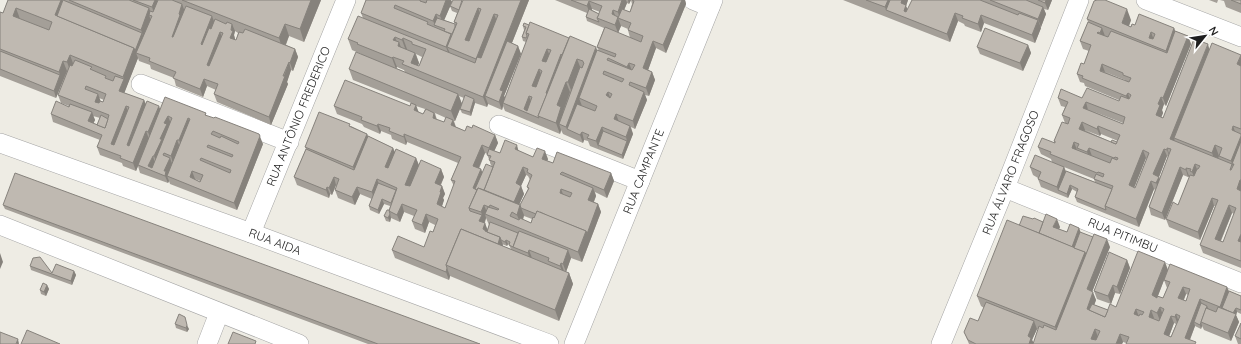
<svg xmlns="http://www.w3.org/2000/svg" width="1241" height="344" viewBox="0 0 1241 344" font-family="Quicksand,sans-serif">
<rect width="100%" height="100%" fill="#eeece4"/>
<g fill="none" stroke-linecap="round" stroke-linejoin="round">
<defs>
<g id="minor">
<polyline points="693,0 710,7"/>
<polyline points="1146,0 1241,37"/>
<polyline points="141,84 289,142"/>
<polyline points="499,125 640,181"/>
<path id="s1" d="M0,143L251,233L549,344"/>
<path id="s2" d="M1005,188L1241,283"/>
<polyline points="0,225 299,344"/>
<path id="s3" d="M251,233L346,0"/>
<polyline points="207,344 219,313"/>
<path id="s4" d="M574,344L713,0"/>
<path id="s5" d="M941,344L1005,188L1079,0"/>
</g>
</defs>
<use href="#minor" stroke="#a5a5a5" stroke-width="20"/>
<use href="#minor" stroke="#fff" stroke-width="19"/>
</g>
<g fill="#a49f98" fill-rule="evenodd">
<path d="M8,0H321L304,42L289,36L286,45L295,49L298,57L293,71L291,70L287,82L288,84L271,125L217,102L214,94L216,90L207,86L203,97L176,86L174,78L151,69L150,65L139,61L138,58L124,93L144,100L146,104L160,109L206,113V116L263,144L237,210L170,184L169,181L168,183L140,173L138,166L136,171L123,166L122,163L100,155L97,147L100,140L53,122L51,114L69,106L61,103L58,95L67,71L56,98L0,76V12L3,13ZM235,31L238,33L236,40H235V39L234,35ZM99,98L104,100L103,102L100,101ZM93,116L100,118L97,125L93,123L95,120ZM195,179L200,181V182Z"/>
<path d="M366,0H451L452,2L444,20L455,24L454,22L457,13L452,11L450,6L529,0L512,43L518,46L521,54L504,96L505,97L526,42L523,41L522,37L524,30L523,26L599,51L597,47L604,28L587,21L586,17L587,13L555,0H685L686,4L666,53L656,48L648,70L652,72L655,80L649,96L645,95L647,100L635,129L631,127L633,134L623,159L590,146L588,141L584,140L583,143L563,134L561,130L560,134L505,111L503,106L502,110L488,104L487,107L475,103L471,116L462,113L460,109L464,98L459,96L462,104L455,121H454L456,127L465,131L472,128L495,135L498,143L494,151L500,153L519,151L533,157L548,159L547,161L553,163L611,173L614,181L607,198L595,192L596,196L594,202L598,204L601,212L582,262L571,258L566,272L569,273L573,284L559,321L450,276L449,280L395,258L392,250L424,247L433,232L435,225L429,222L425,233L415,229L412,221L414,216L404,212L400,222L391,218L390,222L386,221L384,216L389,210L390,206L384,204L379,214L370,210L369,206L372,199L360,194L355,205L338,198L335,190L337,185H336L332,195L330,194L329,198L297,185L294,177L306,149L305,147L351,126L367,134L368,136L393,148L395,152L416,158L419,165L441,169L444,177L441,185L442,186L445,194L443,198L444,200L442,206L445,208L454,186L451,180L458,163L407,142L406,145L392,139L391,135L381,131L380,134L364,127L362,124L337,114L334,106H410L411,103L353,80L349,69L361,54L352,50L348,39L363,18L361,13ZM631,0L632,4L630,12L624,10L627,3L629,4ZM592,9L600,12L599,14L592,10ZM621,26L628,29V30L630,38L618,33ZM416,54L422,57L419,66H418L419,63ZM397,67L404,70L405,72L396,68ZM416,106L425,109L423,114L418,112ZM435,113L446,118L444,122L437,120ZM485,153L487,154L490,162V163L492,167L482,173L481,169H479ZM526,175L528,176L530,180L527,187L528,189L520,205L519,204L524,194L521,186ZM524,216L532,219L531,223L523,220ZM486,218L489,225L487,230L485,223ZM502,244L507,246L508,244L509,245L511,249L503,246Z"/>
<polygon points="843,0 908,0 906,6 908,10 912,0 1052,0 1048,10 1044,9 1046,14 1041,27 1040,27 1041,28 1035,43 984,23 981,32 965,26 964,24 958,21 950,42"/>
<polygon points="1209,0 1218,0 1217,3"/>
<polygon points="1220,0 1241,0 1241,13 1226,7 1224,1"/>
<path d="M1087,19L1131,20L1129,26L1131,27L1135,25L1174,28L1175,31L1188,36L1191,44L1166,106L1164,104L1162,110L1163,113L1161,117L1163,118L1209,49L1241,55V268L1203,253L1200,245L1215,206H1214L1200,240L1169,227L1166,219L1178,205L1190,176L1188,177L1183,175L1165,220L1151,215L1149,207L1155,190L1154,189L1139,227L1077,202L1075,197L1077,192L1072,189L1068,198L1041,187L1038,179V178L1033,175L1030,167L1052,162L1051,159L1041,154L1038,147L1054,142V141L1065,123L1062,115L1065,107L1061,106L1058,98H1082L1119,101V100L1085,86L1084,83L1080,82L1077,74L1084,64L1089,51L1083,49L1080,41L1088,22ZM1105,72L1125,80V81ZM1092,111L1123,123V124ZM1085,130L1100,136L1101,134L1118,141L1117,143L1111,142ZM1167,156L1168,157L1160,179L1159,177ZM1146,158L1147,159L1135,188H1134ZM1064,167L1094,179L1095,182L1066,171ZM1232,213L1234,214L1223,242L1221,241Z"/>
<polygon points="1028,45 1031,53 1023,71 980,54 977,47"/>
<polygon points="3,205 480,344 368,344 5,209"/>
<path d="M1033,219L1060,227L1059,229L1067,232L1079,228L1080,232L1110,247L1092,292L1096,300L1094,305L1108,310L1116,307L1168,270L1227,287L1229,291L1241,296V314L1237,312L1236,315L1239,322L1231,341L1204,330L1202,326L1201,329L1195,326L1190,340L1126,343L1123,342L1122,344H969L964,332L978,321L984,308L981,306L977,296ZM1164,280L1167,288L1163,298L1158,296ZM1186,294L1188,295L1186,301L1184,300ZM1174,323L1176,324L1171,337L1169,336ZM1037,329H1038L1034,343L1032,340Z"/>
<polygon points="1127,260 1130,268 1120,294 1115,293 1111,304 1097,299 1094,291"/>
<polygon points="30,266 52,273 74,271 76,275 72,285 31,270"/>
<polygon points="47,285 49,289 46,296 41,294 40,290"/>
<polygon points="1241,323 1241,344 1238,344 1235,336"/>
<polygon points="175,324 189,329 187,332 176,328"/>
</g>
<g fill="#86827c">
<polygon points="61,0 63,0 56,18 55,15"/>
<polygon points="155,0 162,0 156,20 152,7"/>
<polygon points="311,0 321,0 304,42 300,29"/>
<polygon points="446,0 451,0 452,2 443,23 440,16"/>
<polygon points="521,0 529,0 490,98 485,96 488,104 487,107 483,97"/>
<polygon points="622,0 626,0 627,3 620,20 618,12"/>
<polygon points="628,0 631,0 629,4"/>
<polygon points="682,0 685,0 686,4 666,53 663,45"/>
<polygon points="888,0 896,0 886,10 885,7"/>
<polygon points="902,0 908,0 906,6 909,13 906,18 901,3"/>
<polygon points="1046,0 1052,0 1048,10 1045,3"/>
<polygon points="589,1 592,9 590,14 587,6"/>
<polygon points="182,4 185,12 174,45 172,37 179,14"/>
<polygon points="1043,7 1046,14 1041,27 1038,19"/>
<polygon points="16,8 20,19 17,27 13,16"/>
<polygon points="149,8 153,19 152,16 149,15 152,23 145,41 141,30"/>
<polygon points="478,8 482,19 469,51 465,40"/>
<polygon points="1127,9 1131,20 1126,34 1122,23"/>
<polygon points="613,10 616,18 612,14"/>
<polygon points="955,13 958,21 950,42 947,34"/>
<polygon points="436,14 439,22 435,25 433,21"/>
<polygon points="494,14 498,24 480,69 476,59"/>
<polygon points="981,15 984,23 981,32 978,24"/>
<polygon points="212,16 215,24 203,52 201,44"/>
<polygon points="618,18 621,26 618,33 615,25"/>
<polygon points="1038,20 1041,28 1035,43 1032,35"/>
<polygon points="232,24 235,31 234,35 235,39 233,46 230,38"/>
<polygon points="285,24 289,36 283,51 279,38"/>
<polygon points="1102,28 1105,36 1103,40 1100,33"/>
<polygon points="1174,28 1178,39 1170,61 1166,51"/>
<polygon points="220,32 223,40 210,73 207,65"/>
<polygon points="1151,32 1155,43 1149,38"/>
<polygon points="142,33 145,41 136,53 138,58 122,99 119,91 124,79 123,77 134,48"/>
<polygon points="451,34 454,42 447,47 450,53 449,55 446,47"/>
<polygon points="1188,36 1191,44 1166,106 1163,98"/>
<polygon points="395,37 398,45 399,42 403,53 393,40"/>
<polygon points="403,38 407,49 406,51 402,40"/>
<polygon points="653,41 656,48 646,76 643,68"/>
<polygon points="1208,44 1210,52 1174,138 1175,141 1170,139"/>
<polygon points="1028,45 1031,53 1023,71 1020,63"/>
<polygon points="518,46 521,54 504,96 506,99 503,103 503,106 502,110 499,102 500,90"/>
<polygon points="596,47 600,58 579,98 582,106 567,129 566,127"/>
<polygon points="295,49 298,57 293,71 290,63"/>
<polygon points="547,49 550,56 545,69 542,61"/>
<polygon points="415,53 419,63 416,70 411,63"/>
<polygon points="561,54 564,62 550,98 546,93"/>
<polygon points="70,55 74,66 71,73 67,62"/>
<polygon points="1241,56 1241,74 1237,64"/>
<polygon points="393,57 397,67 396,69 392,58"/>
<polygon points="577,59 581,69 572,93 568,82"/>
<polygon points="63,61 67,71 56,98 54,91 60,75 59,72"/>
<polygon points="289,62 291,70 287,82 288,84 271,125 269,117"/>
<polygon points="629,63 632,71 630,75 627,67"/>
<polygon points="1102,64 1105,72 1100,71"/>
<polygon points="539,69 542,77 535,94 532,86"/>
<polygon points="652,72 655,80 649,96 646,88"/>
<polygon points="204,79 207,86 203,97 200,89"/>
<polygon points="566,82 570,92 563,112 565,118 559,124 561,130 560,134 556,123 557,105"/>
<polygon points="608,92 611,100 606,95"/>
<polygon points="644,92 647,100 635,129 633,121"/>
<polygon points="1128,93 1130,101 1129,104 1126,96"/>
<polygon points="98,94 101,102 98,110 95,102"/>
<polygon points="458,94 462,104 455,121 451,111"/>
<polygon points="529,96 532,104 528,114 524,109"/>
<polygon points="1161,97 1164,104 1162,110 1163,113 1159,123 1156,115 1158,104"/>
<polygon points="474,99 475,103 471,116 470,112"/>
<polygon points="144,100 147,108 130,153 127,145"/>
<polygon points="1086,102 1088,110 1083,108"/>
<polygon points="416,105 419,113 414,110"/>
<polygon points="126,106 129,114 114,152 111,144"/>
<polygon points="159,106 162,114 151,140 148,132"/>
<polygon points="92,112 95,120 91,129 88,121"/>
<polygon points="434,113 437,121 433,118"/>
<polygon points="616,114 619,122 614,119"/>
<polygon points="168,116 171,124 157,164 154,156 160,139 164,123"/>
<polygon points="188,118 191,126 182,148 179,140"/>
<polygon points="453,120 456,128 451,125"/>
<polygon points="1082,122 1085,130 1082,136 1079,129"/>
<polygon points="378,124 381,131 380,134 377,126"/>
<polygon points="630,126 633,134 623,159 622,155 627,141 626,137"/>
<polygon points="1098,126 1101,134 1100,136 1097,129"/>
<polygon points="1233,126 1237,137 1232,130"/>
<polygon points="602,127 605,135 598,145 599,149 596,141"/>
<polygon points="146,131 149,139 138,165 138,166 136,171 133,163"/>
<polygon points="582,132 584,140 583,143 580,135"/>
<polygon points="259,134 263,144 237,210 234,203"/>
<polygon points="367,134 371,144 357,178 353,167"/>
<polygon points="404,134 407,142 406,145 404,137"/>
<polygon points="495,135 498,143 492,156 489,148"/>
<polygon points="1241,136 1241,156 1235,172 1231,161"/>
<polygon points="177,140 180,147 173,164 171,156"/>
<polygon points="1074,142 1077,150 1075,156 1072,148"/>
<polygon points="482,145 485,153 476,174 473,166"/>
<polygon points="517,145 519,153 515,149"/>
<polygon points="1215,145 1219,156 1216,164 1212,153"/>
<polygon points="393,148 396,156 388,175 385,167"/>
<polygon points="1089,148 1092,156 1090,160 1087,152"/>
<polygon points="1167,148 1170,156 1170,158 1167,150"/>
<polygon points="1164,149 1167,156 1159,177 1161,184 1159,191 1153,174"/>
<polygon points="1143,150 1146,158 1132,193 1129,185"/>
<polygon points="545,151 548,159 545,167 542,159"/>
<polygon points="153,156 155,164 152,171 148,166"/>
<polygon points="170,158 173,166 167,176 169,181 168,183 165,176 164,171"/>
<polygon points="416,158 419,166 408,192 405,185"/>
<polygon points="1195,164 1198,172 1195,179 1192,172"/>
<polygon points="523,167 526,175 521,186 524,194 516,212 513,204 516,183"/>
<polygon points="1064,167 1067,175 1058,190 1057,187"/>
<polygon points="1180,167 1183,175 1165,220 1162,213"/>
<polygon points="1186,168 1189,176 1188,177 1186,170"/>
<polygon points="441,169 444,177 438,190 435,183"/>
<polygon points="481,169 484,177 474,192 473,188"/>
<polygon points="192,171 195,179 192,185 190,177"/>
<polygon points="611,173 614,181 607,198 604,190"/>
<polygon points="334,177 336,185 332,195 329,188"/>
<polygon points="377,179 380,187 374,200 372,192"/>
<polygon points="1240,180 1241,181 1241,193 1237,189"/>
<polygon points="1151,181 1154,189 1139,227 1136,219"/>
<polygon points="1070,185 1072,189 1068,198 1067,194"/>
<polygon points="442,186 445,194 443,198 444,200 440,212 437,204 440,192"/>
<polygon points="327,187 330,194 329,198 326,190"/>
<polygon points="357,187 360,194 355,205 352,197"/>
<polygon points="593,188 596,196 591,208 588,200"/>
<polygon points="561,189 564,197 560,193"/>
<polygon points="1212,198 1214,206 1200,240 1198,232"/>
<polygon points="382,199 384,204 379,214 378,210"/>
<polygon points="402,204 404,212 400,222 397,215"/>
<polygon points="598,204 601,212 582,262 578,252 586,231"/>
<polygon points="484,205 488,215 485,214 486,218 482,229 479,221 482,215 481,212"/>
<polygon points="520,205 524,215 521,225 517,215"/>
<polygon points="1229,205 1232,213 1218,247 1215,239"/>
<polygon points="390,214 391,218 390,222 388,218"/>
<polygon points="426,214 429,222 425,233 422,225"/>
<polygon points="1057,219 1060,227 1056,235 1053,227"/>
<polygon points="485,223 488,231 487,233 483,229"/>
<polygon points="1079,228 1082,236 1073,253 1071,249"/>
<polygon points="1241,234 1241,249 1238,241"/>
<polygon points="500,237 503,245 500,254 497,246"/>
<polygon points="1107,239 1110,247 1090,297 1087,289"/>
<polygon points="506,240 508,244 507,246 505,242"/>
<polygon points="529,250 532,258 530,261 528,253"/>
<polygon points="568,250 571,258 566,272 563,264"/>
<polygon points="1085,252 1087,259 1059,338 1055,327"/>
<polygon points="0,253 3,262 0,269"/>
<polygon points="1127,260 1130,268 1120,294 1117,287"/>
<polygon points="1165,262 1168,270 1155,303 1152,295"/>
<polygon points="561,263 564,271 563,274 560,266"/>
<polygon points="447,268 450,276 449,280 446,272"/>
<polygon points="74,271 76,275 72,285 71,281"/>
<polygon points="569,273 573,284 559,321 555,310"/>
<polygon points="47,285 49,289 46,296 44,292"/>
<polygon points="1113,285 1115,293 1111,304 1108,296"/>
<polygon points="1183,287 1186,294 1181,306 1178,298"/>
<polygon points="1227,287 1230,295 1224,312 1220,307"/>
<polygon points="1093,292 1096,300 1091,314 1087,309"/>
<polygon points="1200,299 1203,307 1194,322 1195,326 1188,344 1185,338"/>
<polygon points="1207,306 1209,310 1201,322 1202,326 1201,329 1200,325"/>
<polygon points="1160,307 1163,315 1160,321 1157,313"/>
<polygon points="1236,308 1237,312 1236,315 1239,322 1231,341 1228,333 1232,316"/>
<polygon points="1136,309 1139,317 1134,314"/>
<polygon points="1151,310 1154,318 1152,325 1149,317"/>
<polygon points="1176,314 1179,322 1178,325 1175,317"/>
<polygon points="1171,316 1174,323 1167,342 1164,334"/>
<polygon points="1034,321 1037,329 1032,340 1034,344 1029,344 1028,336"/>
<polygon points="187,325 189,329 187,332 186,328"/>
<polygon points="1095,329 1098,337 1095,344 1091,339"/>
<polygon points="1120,334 1123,342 1122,344 1116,344"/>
<polygon points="18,339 19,344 16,344"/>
</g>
<g fill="#bfb9b1" stroke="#86827c" fill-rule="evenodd">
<path d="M8,0H61L55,15L134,48L123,77L70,55L67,62L63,61L59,72L0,49V12L3,13ZM16,8L52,22L49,30L13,16Z"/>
<polygon points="63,0 142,33 135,51 134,48 57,16"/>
<polygon points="69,0 129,0 149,8 141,30"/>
<polygon points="133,0 155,0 152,7"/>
<path d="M158,0H172L182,4L179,14L180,15L172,37H173L186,6L212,16L201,44L202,45L209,28L211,29L215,19L226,24L227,22L232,24L231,30L233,31L230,38L236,40L239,32L243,33L245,29L295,49L290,63L289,62L283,76H285L269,117L214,94L218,84L204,79L200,89L173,78L176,72L149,61L150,58L136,53L152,16L149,15L150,11L153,12ZM220,32L223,33L209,66L207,65Z"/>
<polygon points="182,0 311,0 300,29 285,24 279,38"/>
<polygon points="366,0 420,0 420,1 426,3 427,0 446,0 440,16 436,14 433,21 395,5 394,8 428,22 427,24 451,34 446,47 361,13"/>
<polygon points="453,0 462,0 459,10 450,6"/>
<path d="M463,0H521L483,97L402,64L404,61L393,57L392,58L357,44L358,43L348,39L358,16L475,63L477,57L481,58L498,15L494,14L476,59L447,47L457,23L454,22ZM478,8L481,9L469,41L465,40ZM395,37L402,40L403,38L412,42V44L426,49L419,66L411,63L415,53L398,46L399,42L393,40Z"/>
<polygon points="571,0 622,0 618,12 613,10 612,14 618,17 615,25 597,18 602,6 589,1 587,6"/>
<path d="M632,0H682L663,45L653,41L643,68L652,72L646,88L630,82L629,85L644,92L633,121L616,114L614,119L630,126L626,137L602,127L596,141L587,138L589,135L582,132L580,135L567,129L577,104L595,111L597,106L579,98L597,50L615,57L616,54L597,47L605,27L641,42L643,36L628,30L631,23L618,18L622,9L630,12L634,1ZM608,58L627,67L629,63L635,65L632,70L607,60ZM604,71L624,79L622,82L603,74ZM608,92L612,94L610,98L606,95Z"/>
<polygon points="866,0 888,0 885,7"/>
<polygon points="890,0 902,0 901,3 906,5 904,11 906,12 912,0 980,0 1018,15 1019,13 1038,20 1032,35 981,15 978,24 962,18 963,16 955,13 947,34 886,10"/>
<polygon points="990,0 1026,0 1043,7 1038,19"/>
<polygon points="1038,0 1046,0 1045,3"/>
<path d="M1097,0H1105L1127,9L1122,23L1131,27L1132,24L1135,25L1139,14L1174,28L1166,51L1087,19L1094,1ZM1151,32L1155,34L1153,39L1149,38Z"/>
<polygon points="1231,0 1241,0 1241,4"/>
<polygon points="589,9 599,14 597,18 599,22 586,17"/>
<polygon points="437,18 455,24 455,27 452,34 444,31 445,29 434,25"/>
<path d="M530,22L569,38L562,55L561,54L546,93L547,94L538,116L539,118L503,103L529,34L526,33ZM547,49L551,50L546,62L542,61ZM539,69L542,71L536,87L532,86ZM529,96L532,97L527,111L524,109Z"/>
<path d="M1088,22L1102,28L1100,33L1098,32L1097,33L1108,37L1111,31L1167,53L1175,31L1188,36L1163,98L1161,97L1158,104L1160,105L1156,115L1163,118L1194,39L1208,44L1170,139L1232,164L1241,141V180H1240L1237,189L1241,191V234L1238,241L1241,242V261L1200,245L1218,200L1212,198L1198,232L1166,219L1173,202L1178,205L1190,175L1194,176L1197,169H1198L1200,166L1195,164L1192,172L1190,171L1191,169L1186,168V170L1180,167L1162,213L1149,207L1171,149L1167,148V150L1164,149L1153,174L1159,177L1156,183L1151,181L1136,219L1105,206L1113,186L1094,179L1096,174L1103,177L1104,174L1098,172L1097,173L1050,154L1051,152L1038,147L1042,138L1055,143V141H1054L1062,122L1068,124L1070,118L1062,115L1068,102L1058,98L1061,89L1082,98L1087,88L1119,101L1121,96L1129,99L1131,95L1128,93L1126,96L1082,78L1083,76L1077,74L1081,63L1084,64L1091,45L1080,41ZM1102,64L1123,73V75L1131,78L1129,82L1100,71ZM1086,102L1125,117L1123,124L1083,108ZM1082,122L1097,129L1098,126L1120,135L1116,144L1079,129ZM1074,142L1079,144L1077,148L1087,152L1089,148L1114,158L1115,157L1118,158L1117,160L1112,158L1110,163L1072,148ZM1143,150L1149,153L1135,188L1129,185ZM1232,164H1234L1231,170H1230ZM1229,205L1236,208L1223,242L1215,239Z"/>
<polygon points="524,23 529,25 526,33 527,36 526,38 522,37 526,27 523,26"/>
<polygon points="985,28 1028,45 1020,63 977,47"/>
<polygon points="570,36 596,47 566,127 559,124 580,67 582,68 584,63 583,62 583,61 577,59 568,82 566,82 557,105 561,107 556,123 538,116"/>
<polygon points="507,41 518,46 500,90 503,91 499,102 485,96"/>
<polygon points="1212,43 1241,55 1237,64 1241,66 1241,129 1233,126 1232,130 1241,134 1241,136 1231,161 1219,156 1222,148 1215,145 1212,153 1174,138"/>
<polygon points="0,51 60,75 54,91 0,69"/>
<polygon points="356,52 458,94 451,111 349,69"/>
<path d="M75,60L92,67L90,69L106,76L105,78L113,81L115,76L124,79L119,91L144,100L127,145L129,146L147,101L159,106L148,132L146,131L133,163L120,158L121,156L97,147L102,135L51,114L56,101L69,107L70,104L92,112L88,121L105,128L109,115L58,95L70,65L72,66ZM86,86L106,94L103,102L100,101L99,103L95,102L98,94L85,89ZM126,106L129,107L114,145L111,144Z"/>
<polygon points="345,80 410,106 411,103 416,105 414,110 423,114 426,109 434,113 433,118 444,122 446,117 453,120 451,125 465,131 467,126 472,128 473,125 495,135 489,148 482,145 473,166 481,169 473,188 477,190 469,208 470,211 482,215 479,221 485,223 483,229 485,230 485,231 500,237 498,244 461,229 446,265 447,268 446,272 392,250 398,236 424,247 430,231 433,232 438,219 426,214 422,225 412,221 417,210 402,204 397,215 389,211 397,188 377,179 372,192 357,187 352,197 335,190 339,179 334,177 329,188 327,187 326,190 294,177 306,149 354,170 368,136 393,148 385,167 388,168 396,149 416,158 405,185 410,186 421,160 441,169 435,183 442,186 440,192 441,192 437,204 445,208 455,181 451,180 461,157 404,134 404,137 389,131 390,128 378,124 377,126 361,120 362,117 334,106"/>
<polygon points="465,95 474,99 470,112 460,109"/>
<path d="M165,97L206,113L205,115L214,118L215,117L259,134L260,136L234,203L167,176L190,119L188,118L179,140H177L171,156L164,153L163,155L170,158L164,171H166L165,176L138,165ZM168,116L172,118L152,168L148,166L153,156H154L162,139H160L167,124L164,123ZM213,131L239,142L238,144L221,136L220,138L211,134ZM208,145L233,155L232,157L207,147ZM201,158L231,170L230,173L200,160ZM192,171L203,175L200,182L190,177Z"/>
<polygon points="319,112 350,124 349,126 367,134 353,167 305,147"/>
<polygon points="101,115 108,119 105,128 97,125"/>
<polygon points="603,131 627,141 622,155 598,145"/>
<path d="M505,140L517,145L515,149L533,157L537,148L545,151L542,159L553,163L557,152L611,173L604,190L562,172L560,174L593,188L588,200L598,204L587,234L586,231L548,216L540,212V213L537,211L536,214L521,208L520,205L529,188L527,187L532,175L527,172L528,169L523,167L516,183L521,186L514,202L484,190L495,162L489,160L491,156L487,155L489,149L500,153ZM561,189L572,193L570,197L560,193Z"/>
<polygon points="1112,140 1117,142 1116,144 1111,142"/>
<polygon points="1035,155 1064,167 1057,187 1038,179 1041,172 1030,167"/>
<polygon points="486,164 493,167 484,190 478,188 477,190 475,189"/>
<polygon points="1066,171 1112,189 1105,206 1106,210 1075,197 1078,189 1070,185 1067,194 1058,190"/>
<polygon points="15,173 480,344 378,344 3,205"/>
<polygon points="378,183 396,190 391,203 382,199 378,210 369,206"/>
<polygon points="478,188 520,205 517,215 512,212 510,216 519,220 520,218 531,223 533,217 534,218 537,211 586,231 578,252 485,214 488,207 498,210 499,209 490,205 489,207 484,205 481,212 469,208"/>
<polygon points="387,210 389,210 390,214 388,218 384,216"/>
<polygon points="1046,214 1057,219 1053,227 1067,232 1070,224 1079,228 1072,247 1039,233"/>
<polygon points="1023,216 1033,219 1034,218 1043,222 1039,233 1019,226"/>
<polygon points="1007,220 1085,252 1055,327 977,296"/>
<polygon points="490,222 518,233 513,247 509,245 510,242 506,240 505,242 501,240 500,237 487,232"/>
<polygon points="461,229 569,273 555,310 446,265"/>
<polygon points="519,231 568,250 563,264 561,263 560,266 548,261 549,258 529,250 528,253 513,247"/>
<polygon points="1080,232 1093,237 1086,255 1085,252 1074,248"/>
<path d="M1094,234L1107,239L1087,289L1093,292L1087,309L1105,317L1110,304L1116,307L1138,251L1165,262L1152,295L1157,298V296L1163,298L1170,282L1164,280L1170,264L1227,287L1220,307L1200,299L1185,338L1196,342L1195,344H1126L1129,337L1120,334L1116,344H1033L1039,326L1043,328L1044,325L1056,330ZM1183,287L1190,289L1186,301L1178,298ZM1160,307L1164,309L1159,321L1149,317L1151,310L1157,313ZM1136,309L1144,312L1142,315L1140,314L1139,316L1134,314ZM1176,314L1180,316L1171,337L1164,334L1171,316L1175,317ZM1095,329L1100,331L1096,340L1091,339Z"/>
<polygon points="1109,252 1127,260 1117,287 1113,285 1108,296 1094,291"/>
<polygon points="40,257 52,273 56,264 74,271 71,281 30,266 33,258"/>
<polygon points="43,283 47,285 44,292 40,290"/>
<polygon points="1229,291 1241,296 1241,310 1236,308 1233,313 1222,308"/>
<polygon points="986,302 1034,321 1028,336 1031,338 1029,344 976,344 968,340 964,332 970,318 978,321"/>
<polygon points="1201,303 1207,306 1200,325 1194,322"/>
<polygon points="1092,304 1108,310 1105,317 1089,310"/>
<polygon points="1218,307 1236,314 1228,333 1201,322 1206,308 1216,312"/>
<polygon points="179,314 185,317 187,325 186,328 175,324"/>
<polygon points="1241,323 1241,339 1235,336"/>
<polygon points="27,330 60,344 21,344"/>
<polygon points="0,332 18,339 16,344 0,344"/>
<polygon points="233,332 256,341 255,344 228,344"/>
</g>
<g text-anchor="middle" stroke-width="3.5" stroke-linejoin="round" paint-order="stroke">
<g font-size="12" fill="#1e1e1e" stroke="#fff">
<text dy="4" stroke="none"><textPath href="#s3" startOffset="126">RUA ANTÔNIO FREDERICO</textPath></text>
<text dy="4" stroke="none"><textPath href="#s4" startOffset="186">RUA CAMPANTE</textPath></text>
<text dy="4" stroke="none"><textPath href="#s5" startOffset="185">RUA ÁLVARO FRAGOSO</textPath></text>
<text dy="4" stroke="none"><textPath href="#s2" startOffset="127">RUA PITIMBU</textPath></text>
<text dy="4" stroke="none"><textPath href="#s1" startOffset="292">RUA AIDA</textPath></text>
</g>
</g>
<g transform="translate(1205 36) rotate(60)" stroke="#ffffff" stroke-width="3" paint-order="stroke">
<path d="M0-3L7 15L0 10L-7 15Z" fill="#1e1e1e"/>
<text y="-6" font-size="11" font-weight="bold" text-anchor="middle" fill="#1e1e1e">N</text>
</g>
</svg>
